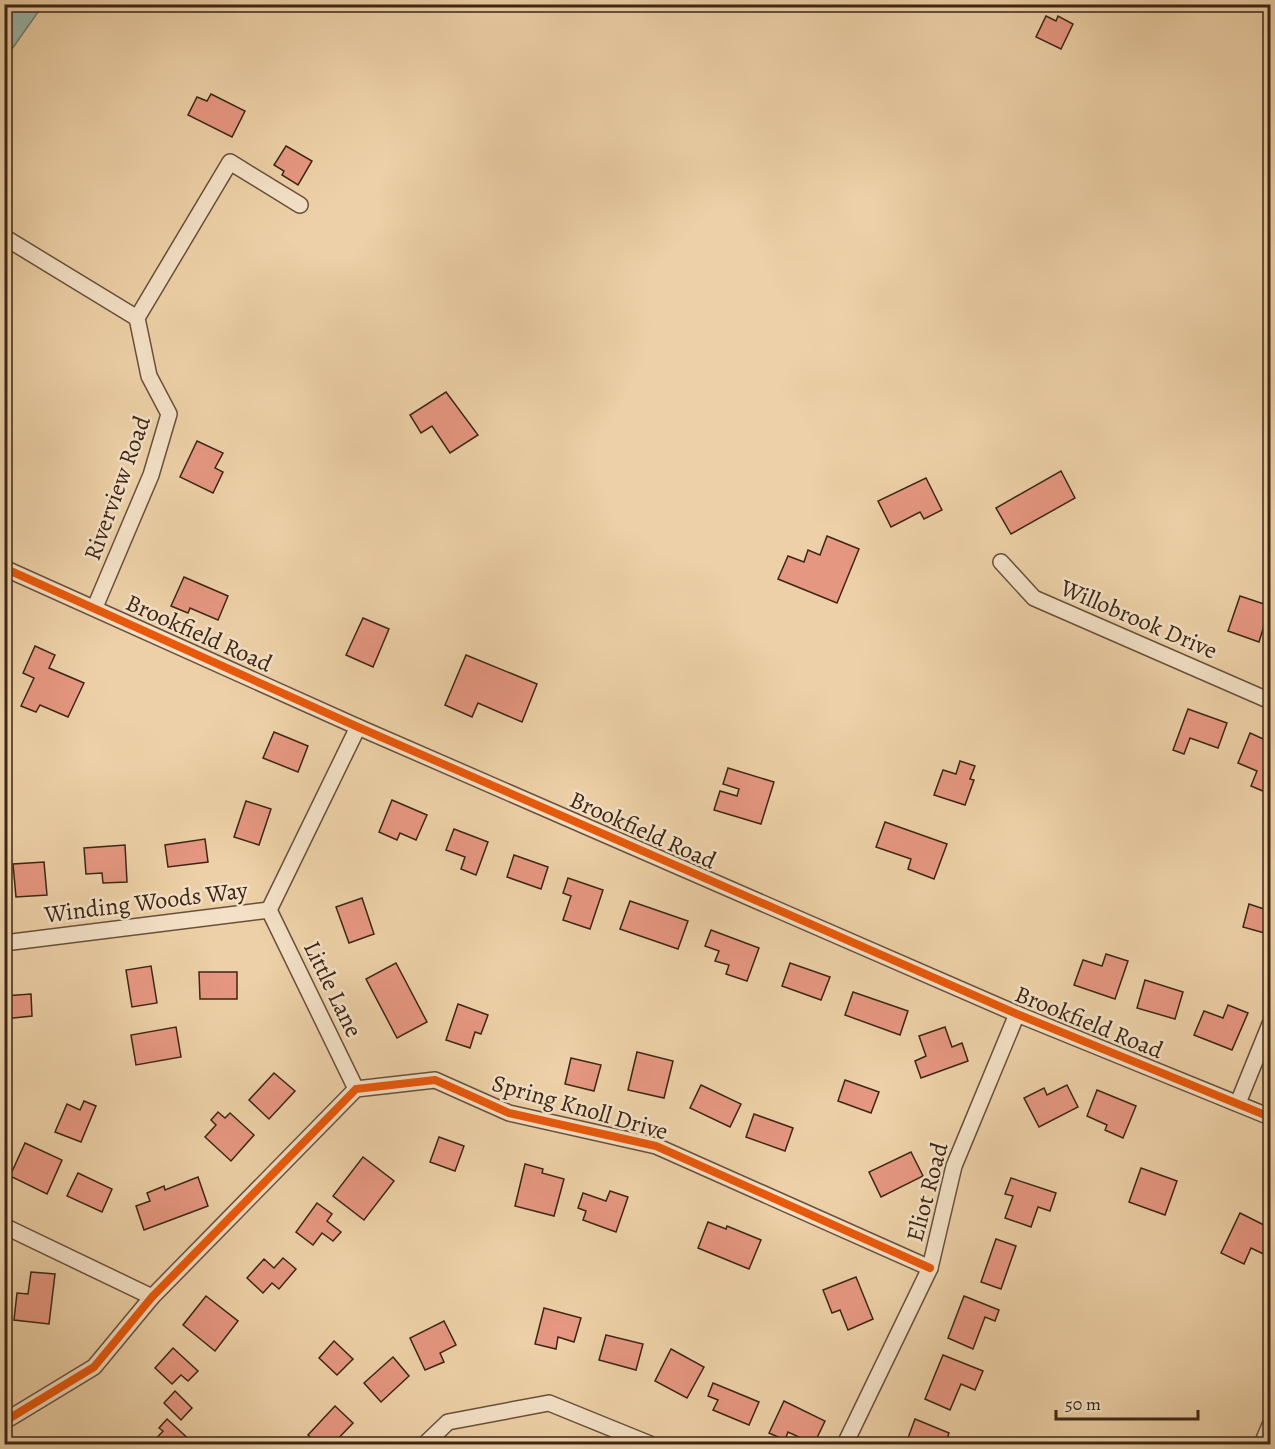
<svg xmlns="http://www.w3.org/2000/svg" width="1275" height="1449" viewBox="0 0 1275 1449" font-family="Alegreya,serif">
<rect width="100%" height="100%" fill="#edd0a7"/>
<filter id="stains"><feTurbulence type="fractalNoise" baseFrequency=".00333" numOctaves="4"/><feColorMatrix values="0 0 0 0 .2 0 0 0 0 .09 0 0 0 0 .02 0 0 0 .5 -.17"/></filter>
<radialGradient id="worn" r=".72"><stop offset=".6" stop-color="#630" stop-opacity="0"/><stop offset="1" stop-color="#630" stop-opacity=".3"/></radialGradient>
<polygon fill="#99b6aa" stroke="#747c6e" stroke-width="1.5" points="5,4 43,5 5,59 4,5"/>
<g fill="#e69781" stroke="#3d2615" stroke-width="1.5">
<polygon points="1046,16 1056,21 1058,16 1073,24 1061,49 1036,37"/>
<polygon points="211,94 245,111 232,137 188,115 197,97 207,101"/>
<polygon points="286,146 312,161 298,185 282,175 284,171 274,165"/>
<polygon points="446,392 478,435 450,453 432,426 421,433 410,415"/>
<polygon points="197,441 223,453 215,468 223,472 213,493 180,477"/>
<polygon points="1061,471 1075,498 1011,534 996,508"/>
<polygon points="926,478 942,510 924,519 920,512 891,527 878,501"/>
<polygon points="827,536 859,549 837,603 778,579 788,556 804,562 808,550 820,555"/>
<polygon points="184,577 228,596 218,620 190,608 188,613 171,606"/>
<polygon points="1240,596 1270,606 1259,642 1228,631"/>
<polygon points="363,618 389,629 373,667 346,655"/>
<polygon points="35,646 55,655 49,668 84,683 68,717 40,705 36,712 21,706 34,678 23,673"/>
<polygon points="466,655 537,684 522,722 478,703 472,717 445,705"/>
<polygon points="1188,709 1227,723 1218,748 1190,738 1184,754 1173,750"/>
<polygon points="274,732 308,746 298,772 263,758"/>
<polygon points="1250,733 1270,742 1270,794 1251,786 1257,771 1238,763"/>
<polygon points="960,761 975,766 970,779 974,780 965,805 934,795 943,770 956,774"/>
<polygon points="728,768 774,782 761,824 714,810 720,791 737,796 739,789 723,784"/>
<polygon points="392,800 427,815 416,840 400,833 397,840 379,832"/>
<polygon points="246,801 271,809 259,845 234,837"/>
<polygon points="885,822 947,844 934,879 908,869 911,859 876,847"/>
<polygon points="454,829 488,842 476,875 461,869 465,857 446,850"/>
<polygon points="205,839 208,862 168,867 165,845"/>
<polygon points="125,845 127,882 103,883 102,873 86,874 84,848"/>
<polygon points="514,855 548,867 541,889 507,877"/>
<polygon points="44,862 47,895 16,897 13,864"/>
<polygon points="568,878 603,890 590,929 563,920 571,896 563,893"/>
<polygon points="362,898 374,934 349,943 336,907"/>
<polygon points="630,901 688,921 678,949 620,929"/>
<polygon points="1249,904 1270,911 1268,934 1243,927"/>
<polygon points="711,930 759,948 747,981 726,974 729,965 715,961 719,951 705,946"/>
<polygon points="1106,954 1128,961 1115,999 1074,985 1083,960 1102,966"/>
<polygon points="396,963 427,1022 397,1038 366,979"/>
<polygon points="790,963 830,977 821,1000 782,986"/>
<polygon points="151,966 157,1003 132,1007 126,970"/>
<polygon points="199,972 237,972 237,999 200,999"/>
<polygon points="1145,980 1183,992 1175,1019 1137,1008"/>
<polygon points="853,992 908,1011 900,1035 845,1015"/>
<polygon points="31,994 32,1016 4,1019 4,996"/>
<polygon points="458,1004 488,1015 481,1034 475,1032 470,1048 446,1040"/>
<polygon points="1228,1005 1248,1013 1232,1050 1194,1035 1204,1011 1223,1018"/>
<polygon points="176,1027 181,1057 136,1065 131,1035"/>
<polygon points="945,1027 952,1047 962,1043 968,1061 921,1078 915,1061 926,1056 919,1036"/>
<polygon points="637,1052 673,1061 664,1098 628,1090"/>
<polygon points="571,1058 601,1065 594,1091 565,1084"/>
<polygon points="274,1073 295,1091 269,1119 249,1100"/>
<polygon points="845,1080 879,1092 871,1113 838,1101"/>
<polygon points="701,1085 741,1104 730,1127 690,1108"/>
<polygon points="1067,1085 1078,1107 1039,1127 1024,1098 1044,1088 1047,1095"/>
<polygon points="1097,1090 1136,1106 1123,1138 1105,1130 1107,1125 1087,1116"/>
<polygon points="84,1101 96,1106 81,1142 55,1132 67,1104 80,1110"/>
<polygon points="218,1112 225,1118 230,1113 254,1135 231,1161 205,1137 216,1125 211,1120"/>
<polygon points="754,1114 793,1128 785,1151 746,1137"/>
<polygon points="439,1137 464,1146 455,1171 430,1162"/>
<polygon points="25,1143 62,1160 47,1194 10,1176"/>
<polygon points="911,1152 923,1176 881,1197 869,1172"/>
<polygon points="363,1157 394,1181 364,1220 333,1196"/>
<polygon points="525,1164 543,1169 542,1173 564,1179 554,1216 515,1206"/>
<polygon points="1141,1168 1177,1181 1165,1215 1129,1202"/>
<polygon points="78,1173 112,1189 102,1212 67,1196"/>
<polygon points="198,1177 208,1206 144,1230 136,1206 150,1201 147,1193 164,1186 165,1190"/>
<polygon points="1011,1178 1056,1193 1050,1211 1038,1207 1031,1227 1005,1218 1013,1196 1005,1194"/>
<polygon points="610,1191 628,1197 616,1232 583,1220 586,1211 578,1208 583,1193 606,1201"/>
<polygon points="317,1203 332,1214 327,1221 341,1232 333,1241 322,1233 313,1245 296,1232"/>
<polygon points="1240,1213 1270,1228 1270,1257 1251,1248 1244,1264 1221,1253"/>
<polygon points="708,1222 726,1229 727,1226 761,1240 749,1269 698,1248"/>
<polygon points="996,1239 1016,1246 1001,1289 981,1282"/>
<polygon points="283,1258 296,1269 279,1289 272,1283 263,1293 247,1278 264,1259 274,1268"/>
<polygon points="31,1272 55,1274 49,1324 14,1320 17,1293 28,1294"/>
<polygon points="856,1277 873,1319 848,1330 840,1310 832,1313 823,1290"/>
<polygon points="206,1296 238,1321 215,1351 183,1325"/>
<polygon points="964,1296 999,1310 995,1321 985,1317 973,1349 948,1338"/>
<polygon points="544,1308 581,1318 574,1342 558,1337 556,1349 535,1344"/>
<polygon points="444,1321 456,1345 440,1353 444,1362 425,1370 410,1338"/>
<polygon points="606,1335 643,1344 636,1370 599,1360"/>
<polygon points="334,1341 353,1359 337,1375 319,1358"/>
<polygon points="173,1348 198,1371 188,1381 181,1375 172,1384 155,1368"/>
<polygon points="671,1349 704,1367 687,1398 655,1381"/>
<polygon points="943,1355 983,1371 975,1390 961,1384 950,1410 925,1399"/>
<polygon points="393,1357 409,1376 381,1402 364,1383"/>
<polygon points="713,1383 759,1402 749,1425 713,1410 718,1400 708,1396"/>
<polygon points="175,1391 192,1408 181,1420 164,1403"/>
<polygon points="784,1401 825,1421 814,1444 788,1432 785,1440 769,1433"/>
<polygon points="335,1406 353,1423 333,1444 319,1444 308,1435"/>
<polygon points="167,1419 194,1444 152,1443 163,1431 159,1428"/>
<polygon points="915,1419 949,1433 945,1444 914,1444 916,1441 908,1438"/>
</g>
<g fill="none" stroke-linecap="round" stroke-linejoin="round">
<defs>
<g id="minor">
<polyline points="4,237 137,318"/>
<polyline points="1001,562 1034,598 1270,701"/>
<polyline points="4,568 358,727 1017,1014 1270,1117"/>
<polyline points="95,607 151,475 169,414 149,376 137,318 230,162 300,205"/>
<polyline points="269,910 356,1089"/>
<polyline points="4,943 269,910 358,727"/>
<polyline points="1238,1103 1270,1024"/>
<polyline points="4,1226 152,1297"/>
<polyline points="10,1418 94,1367 152,1297 356,1089 435,1080 509,1113 656,1146 930,1268"/>
<polyline points="425,1444 448,1422 549,1403 650,1444"/>
<polyline points="845,1444 930,1268 954,1166 1017,1014"/>
<polyline points="1262,1444 1270,1425"/>
</g>
</defs>
<use href="#minor" stroke="#69503a" stroke-width="18"/>
<use href="#minor" stroke="#f3e0c6" stroke-width="15"/>
<defs>
<g id="cycleway">
<polyline points="4,568 358,727 1017,1014 1270,1117"/>
<polyline points="10,1418 94,1367 152,1297 356,1089 435,1080 509,1113 656,1146 930,1268"/>
</g>
</defs>
<use href="#cycleway" stroke="#f3e0c6" stroke-width="11"/>
<use href="#cycleway" stroke="#e8590c" stroke-width="8"/>
</g>
<g text-anchor="middle" stroke-width="5" stroke-linejoin="round" paint-order="stroke">
<g font-size="24" fill="#3d2615" stroke="#f3e0c6">
<text transform="translate(117 488) rotate(-70)" y="8">Riverview Road</text>
<text transform="translate(1139 619) rotate(23)" y="8">Willobrook Drive</text>
<text transform="translate(199 633) rotate(24)" y="8">Brookfield Road</text>
<text transform="translate(643 830) rotate(24)" y="8">Brookfield Road</text>
<text transform="translate(146 902) rotate(-7)" y="8">Winding Woods Way</text>
<text transform="translate(333 989) rotate(64)" y="8">Little Lane</text>
<text transform="translate(1089 1022) rotate(22)" y="8">Brookfield Road</text>
<text transform="translate(580 1107) rotate(16)" y="8">Spring Knoll Drive</text>
<text transform="translate(927 1192) rotate(-75)" y="8">Eliot Road</text>
</g>
</g>
<rect width="1275" height="1449" fill="none" stroke="#edd0a7" stroke-width="24"/>
<rect x="6" y="6" width="1263" height="1437" fill="none" stroke="#3d2615" stroke-width="3"/>
<rect x="12" y="12" width="1251" height="1425" fill="none" stroke="#3d2615" stroke-width="1.5"/>
<path d="M1056 1410v9h142v-9" fill="none" stroke="#3d2615" stroke-width="3"/>
<text x="1065" y="1410" font-size="18" fill="#3d2615" stroke="#f3e0c6" stroke-width="4.5" paint-order="stroke">50 m</text>
<rect width="100%" height="100%" filter="url(#stains)"/>
<rect width="100%" height="100%" fill="url(#worn)"/>
</svg>
